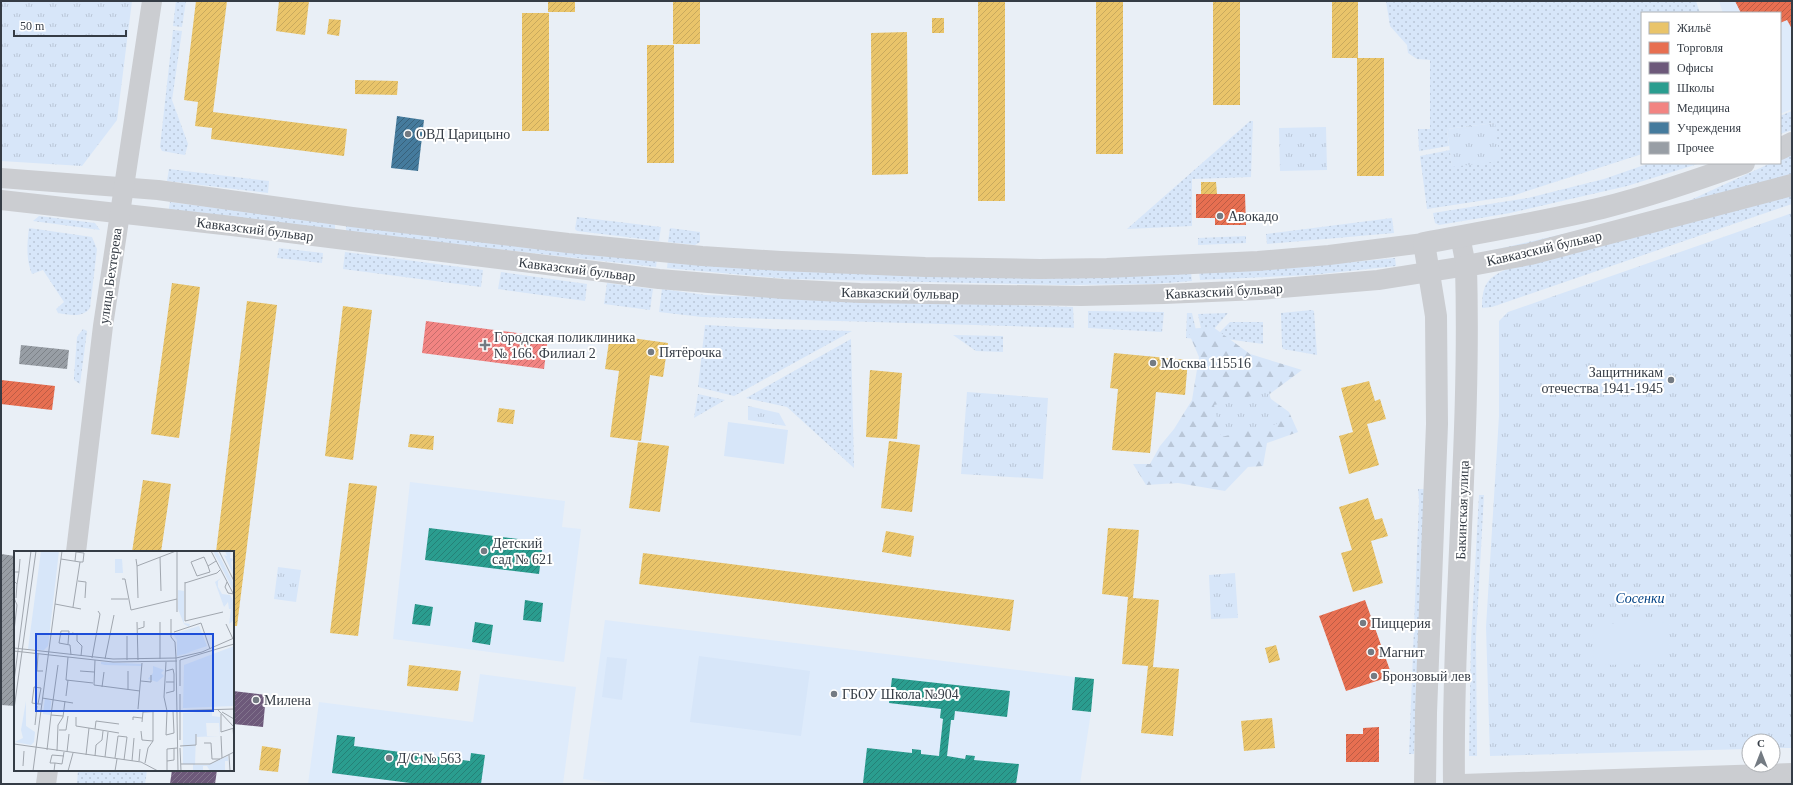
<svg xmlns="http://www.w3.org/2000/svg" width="1793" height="785" viewBox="0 0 1793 785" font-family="'Times New Roman',serif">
<defs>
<pattern id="grass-dots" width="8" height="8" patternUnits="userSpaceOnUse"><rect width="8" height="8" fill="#d7e6f9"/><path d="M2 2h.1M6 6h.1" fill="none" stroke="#b9c6d7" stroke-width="1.8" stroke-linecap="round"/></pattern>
<pattern id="forest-firs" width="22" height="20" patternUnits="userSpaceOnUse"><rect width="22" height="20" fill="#d7e6f9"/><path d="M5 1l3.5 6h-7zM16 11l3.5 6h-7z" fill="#b9c6d7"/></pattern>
<pattern id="park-tufts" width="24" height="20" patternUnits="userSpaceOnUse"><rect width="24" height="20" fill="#d7e6f9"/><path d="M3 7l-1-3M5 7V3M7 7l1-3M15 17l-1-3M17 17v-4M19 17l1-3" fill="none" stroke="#b9c6d7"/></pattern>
<pattern id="homes-hatch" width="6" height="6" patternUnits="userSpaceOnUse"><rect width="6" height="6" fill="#e9c46a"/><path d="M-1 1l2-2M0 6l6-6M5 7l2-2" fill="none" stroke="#c8a95d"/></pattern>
<pattern id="shops-hatch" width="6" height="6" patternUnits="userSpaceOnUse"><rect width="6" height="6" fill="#e76f51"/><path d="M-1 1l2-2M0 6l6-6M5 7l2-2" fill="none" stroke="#bc5c45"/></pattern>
<pattern id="offices-hatch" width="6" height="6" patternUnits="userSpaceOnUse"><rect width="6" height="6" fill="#6d597a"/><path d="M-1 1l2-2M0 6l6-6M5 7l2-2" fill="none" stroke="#82748d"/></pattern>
<pattern id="schools-hatch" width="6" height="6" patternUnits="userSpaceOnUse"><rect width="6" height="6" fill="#2a9d8f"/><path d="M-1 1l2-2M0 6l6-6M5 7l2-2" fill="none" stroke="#258177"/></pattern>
<pattern id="health-hatch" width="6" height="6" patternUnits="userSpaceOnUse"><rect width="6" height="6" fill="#f28482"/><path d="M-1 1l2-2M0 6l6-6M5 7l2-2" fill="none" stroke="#c56d6c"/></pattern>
<pattern id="public-hatch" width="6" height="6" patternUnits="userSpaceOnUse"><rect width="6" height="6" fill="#457b9d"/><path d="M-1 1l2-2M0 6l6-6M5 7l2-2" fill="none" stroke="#38617b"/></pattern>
<pattern id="building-hatch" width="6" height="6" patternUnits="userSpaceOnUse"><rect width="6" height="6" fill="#989ea5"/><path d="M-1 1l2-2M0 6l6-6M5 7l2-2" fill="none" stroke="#7d8288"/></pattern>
</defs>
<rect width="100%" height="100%" fill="#e9eff6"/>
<g fill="#deebfb">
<polygon points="1719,1 1792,1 1792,109 1780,114 1780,13 1723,13"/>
<polygon points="410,482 565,501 562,527 581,529 564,662 393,639"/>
<polygon points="605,620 1075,677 1072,710 1091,712 1080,784 618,784 583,779"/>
<polygon points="480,674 576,687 563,784 308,784 319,702 473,722"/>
</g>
<g fill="url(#grass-dots)">
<polygon points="176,1 186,1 182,27 173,26"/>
<polygon points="1386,1 1696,1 1700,13 1642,13 1642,154 1512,196 1427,209 1420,156 1450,150 1452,166 1495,123 1447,129 1449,146 1419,151 1418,129 1430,129 1430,60 1417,59 1408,53 1407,45 1390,26"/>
<polygon points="173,30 182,31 172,100 188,144 185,155 162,151 160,147"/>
<polygon points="1792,111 1792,130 1780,134 1780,116"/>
<polygon points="1250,121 1253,121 1251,177 1192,179 1192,226 1127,229"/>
<polygon points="1792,154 1792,178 1603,227 1490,253 1489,251 1602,225 1684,203 1771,163 1780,163 1780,159"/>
<polygon points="1650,163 1701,163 1627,186 1510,213 1439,225 1435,223 1433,213 1528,198 1604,179"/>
<polygon points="169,169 269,181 268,193 167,181"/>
<path d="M1792,192V204L1492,307L1482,308C1482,284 1487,277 1510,268Z"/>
<polygon points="170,202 335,223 335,231 168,213"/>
<polygon points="39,216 95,223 100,230 33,221"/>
<polygon points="577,217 661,227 659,241 577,231 575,229"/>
<polygon points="1392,218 1394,233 1267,244 1266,234"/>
<polygon points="346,225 657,258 656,267 346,232"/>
<path d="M29,228L92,237L97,249L90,308C83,318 69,315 58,313L56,309L64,302L43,270L32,274C26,260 27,244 29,228Z"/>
<polygon points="670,228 700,232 700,242 695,245 668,242"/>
<polygon points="1246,236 1246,243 1198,245 1198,238"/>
<polygon points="279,248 323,253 322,263 277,258"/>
<polygon points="345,252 483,270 481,287 343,269"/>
<polygon points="1395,258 1396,266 1311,275 1200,280 1199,271 1311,266"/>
<polygon points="668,259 1191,272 1192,281 1153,284 1064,285 789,279 667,268"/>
<polygon points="501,272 587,284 585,301 498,289"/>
<polygon points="607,283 653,289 650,310 604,304"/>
<polygon points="662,289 705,295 1073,307 1074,328 702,317 659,312"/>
<polygon points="1312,310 1314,311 1317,355 1283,349 1282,347 1281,313"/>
<polygon points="1088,311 1164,312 1162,332 1088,328"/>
<polygon points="1187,313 1192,313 1198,339 1186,338"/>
<polygon points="1228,313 1206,338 1203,338 1198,314"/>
<polygon points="1230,322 1263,322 1263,344 1226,339 1213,339"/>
<polygon points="705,325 776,329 852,331 734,396 698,387"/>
<polygon points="83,329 87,331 80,384 74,380 74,376 77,337"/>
<polygon points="953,335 1003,336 1003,352 976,351"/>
<polygon points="851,339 854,468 787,407 746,398"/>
<polygon points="698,394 725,400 694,418"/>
<polygon points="1418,489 1425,489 1426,500 1414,754 1409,754 1419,500"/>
<polygon points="1479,495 1484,495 1476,638 1477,756 1469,756 1471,641"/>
<polygon points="78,770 147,770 145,784 77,784"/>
</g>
<polygon fill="url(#forest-firs)" points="1213,327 1250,354 1302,370 1267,396 1289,412 1298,432 1267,443 1263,466 1248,467 1225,491 1178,483 1146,485 1133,464 1150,464 1160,446 1174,429 1192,400 1199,357 1187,329"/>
<g fill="url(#park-tufts)">
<polygon points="1,1 132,1 117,120 82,166 1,161"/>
<polygon points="1495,123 1500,161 1452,167 1447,129"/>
<polygon points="1326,127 1327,170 1280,171 1279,128"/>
<polygon points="1792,213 1792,748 1773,748 1773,741 1749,741 1749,749 1490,756 1486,627 1499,416 1499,321 1508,312"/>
<polygon points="967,392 1048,398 1043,479 961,474"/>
<polygon points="1269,392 1277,424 1221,437 1214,405"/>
<polygon points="748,406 779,413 786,426 748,420"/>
<polygon points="278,567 301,570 296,602 274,599"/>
<polygon points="1235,573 1238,618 1211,619 1209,575"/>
</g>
<g fill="#d7e6f9">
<polygon points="728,422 788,430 784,464 724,456"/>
<polygon points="1669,622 1669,664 1594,665 1593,624"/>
<polygon points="699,656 810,671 801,736 690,722"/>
<polygon points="607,657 627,659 622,700 602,697"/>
</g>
<g fill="url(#homes-hatch)">
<polygon points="196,1 227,1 213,112 347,129 344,156 211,139 212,128 195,126 198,102 184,100"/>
<polygon points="279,1 309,1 305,35 276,31"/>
<rect x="548" y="1" width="27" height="11"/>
<rect x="673" y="1" width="27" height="43"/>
<rect x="978" y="1" width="27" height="200"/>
<rect x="1096" y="1" width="27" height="153"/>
<rect x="1213" y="1" width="27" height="104"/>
<polygon points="1332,1 1358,1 1358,58 1384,58 1384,176 1357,176 1357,58 1332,58"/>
<rect x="522" y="13" width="27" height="118"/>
<rect x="932" y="18" width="12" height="15"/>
<polygon points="329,19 341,20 339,36 327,34"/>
<polygon points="907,32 908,174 872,175 871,33"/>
<rect x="647" y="45" width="27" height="118"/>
<polygon points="355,80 398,81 397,95 355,94"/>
<polygon points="1201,182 1216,182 1217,194 1201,194"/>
<polygon points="172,283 200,287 179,438 151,434"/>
<polygon points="247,301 277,305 237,626 233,626 233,552 216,552"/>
<polygon points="343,306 372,310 353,460 325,456"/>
<polygon points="610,335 668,343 663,377 650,375 641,441 610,437 619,371 605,369"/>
<polygon points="1114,353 1188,360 1185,395 1156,392 1150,453 1112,450 1118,389 1110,388"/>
<polygon points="870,370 902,373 897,439 866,437"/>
<polygon points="1369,381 1375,401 1380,399 1386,419 1367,424 1379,465 1349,474 1339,436 1353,432 1341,388"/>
<polygon points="499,408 515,410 513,424 497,422"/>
<polygon points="410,434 434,436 433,450 408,447"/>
<polygon points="889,441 920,445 912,512 881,508"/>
<polygon points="638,442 669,446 660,512 629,508"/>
<polygon points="143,480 171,484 161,552 132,552"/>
<polygon points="349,483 377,486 358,636 330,633"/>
<polygon points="1368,498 1375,520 1382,518 1388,536 1371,541 1383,583 1353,592 1341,553 1352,550 1339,507"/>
<polygon points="1108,528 1139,530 1133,598 1159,600 1153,667 1179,669 1173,736 1141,733 1148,666 1122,664 1128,597 1102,594"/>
<polygon points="886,531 914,536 911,557 882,552"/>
<polygon points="643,553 1014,600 1010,631 639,584"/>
<polygon points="1276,645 1280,660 1269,663 1265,648"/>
<polygon points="409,665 461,671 458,691 407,686"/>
<polygon points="1272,718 1275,748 1244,751 1241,721"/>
<polygon points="262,746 281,749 278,772 259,770"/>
</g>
<g fill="url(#shops-hatch)">
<polygon points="1735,1 1792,1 1792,29 1787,20 1780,23 1780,13 1741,13"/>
<polygon points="1196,194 1245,194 1246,225 1215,225 1215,218 1196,218"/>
<polygon points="1,380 55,386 52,410 1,404"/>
<polygon points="1365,600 1392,676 1346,691 1319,616"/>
<polygon points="1379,727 1379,762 1346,762 1346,734 1363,734 1363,728"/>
</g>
<g fill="url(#offices-hatch)">
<polygon points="233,691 266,695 263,727 233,724"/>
<polygon points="172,770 217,770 215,784 170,784"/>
</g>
<g fill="url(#schools-hatch)">
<polygon points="429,528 543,542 539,574 425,560"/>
<polygon points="525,600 543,603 541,622 523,620"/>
<polygon points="415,604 433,607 430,626 412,624"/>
<polygon points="475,622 493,625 490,645 472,642"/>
<polygon points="1075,677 1094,679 1091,712 1072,710"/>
<polygon points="892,678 1010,691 1007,717 955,711 954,720 951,720 947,756 965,759 966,755 975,756 974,760 1019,764 1016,784 863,783 867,748 912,753 912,749 921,750 921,754 939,756 943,719 940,718 941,709 889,703"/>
<polygon points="337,735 355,737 354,746 470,761 471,753 485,755 481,784 418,784 332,773"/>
</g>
<polygon fill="url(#health-hatch)" points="426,321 548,337 544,369 422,353"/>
<polygon fill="url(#public-hatch)" points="397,116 424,120 418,171 391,168"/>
<g fill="url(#building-hatch)">
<polygon points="21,345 69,350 67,369 19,364"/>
<polygon points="1,554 15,556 15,706 1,705"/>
</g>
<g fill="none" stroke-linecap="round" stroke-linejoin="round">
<g stroke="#cbcdd1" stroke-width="20">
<polyline points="1,178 158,190 352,217 568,243 702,256 781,261 925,267 1040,269 1107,268 1258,261 1329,255 1424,243"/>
<polyline points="1,200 232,226 659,279 783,289 860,293 1081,296 1164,294 1259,290 1378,280 1466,266 1460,236"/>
<polyline points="76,552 103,326 152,1"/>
<polyline points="46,784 48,770"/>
<polyline points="1462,784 1792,773"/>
</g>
<g stroke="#cbcdd1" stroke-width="22">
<polyline points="1780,149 1792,143"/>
<path d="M1425,784L1426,713L1437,424L1436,316L1424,243C1483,232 1543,222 1602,208C1650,196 1697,180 1744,163"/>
<path d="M1454,784C1452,611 1471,439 1466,266L1530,254L1792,185"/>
</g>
</g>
<g fill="#747b83" stroke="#fff" stroke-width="1.5">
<circle cx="408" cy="134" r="4"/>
<circle cx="1220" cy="216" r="4"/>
<path d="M483 339h4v4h4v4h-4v4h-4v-4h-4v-4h4z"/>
<circle cx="651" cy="352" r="4"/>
<circle cx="1153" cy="363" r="4"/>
<circle cx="1671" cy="380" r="4"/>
<circle cx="484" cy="551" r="4"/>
<circle cx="1363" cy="623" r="4"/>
<circle cx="1371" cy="652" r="4"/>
<circle cx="1374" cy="676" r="4"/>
<circle cx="834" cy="694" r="4"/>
<circle cx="256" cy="700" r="4"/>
<circle cx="389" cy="758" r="4"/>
</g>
<g text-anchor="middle" stroke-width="4" stroke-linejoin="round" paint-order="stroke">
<g font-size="14" fill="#353c45" stroke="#fff" text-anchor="start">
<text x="416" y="139">ОВД Царицыно</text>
<text x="1228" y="221">Авокадо</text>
<text x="494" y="342">Городская поликлиника<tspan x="494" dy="16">№ 166. Филиал 2</tspan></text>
<text x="659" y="357">Пятёрочка</text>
<text x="1161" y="368">Москва 115516</text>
<text x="1663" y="377" text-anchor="end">Защитникам<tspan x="1663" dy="16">отечества 1941-1945</tspan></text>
<text x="492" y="548">Детский<tspan x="492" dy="16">сад № 621</tspan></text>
<text x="1371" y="628">Пиццерия</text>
<text x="1379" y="657">Магнит</text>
<text x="1382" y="681">Бронзовый лев</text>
<text x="842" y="699">ГБОУ Школа №904</text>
<text x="264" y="705">Милена</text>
<text x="397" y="763">Д/C № 563</text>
</g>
<g font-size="14" fill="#353c45" stroke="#fff">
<text transform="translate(255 229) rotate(7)" y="5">Кавказский бульвар</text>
<text transform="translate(1544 248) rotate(-13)" y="5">Кавказский бульвар</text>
<text transform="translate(577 269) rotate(7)" y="5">Кавказский бульвар</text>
<text transform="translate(110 276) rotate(-82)" y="5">улица Бехтерева</text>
<text transform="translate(1224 291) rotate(-3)" y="5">Кавказский бульвар</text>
<text transform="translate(900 293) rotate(1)" y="5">Кавказский бульвар</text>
<text transform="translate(1462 510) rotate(-88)" y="5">Бакинская улица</text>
</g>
<g font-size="14" font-style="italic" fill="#014184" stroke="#fff">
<text x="1640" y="603">Сосенки</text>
</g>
</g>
<g transform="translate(14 551)">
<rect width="220" height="220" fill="#e9eff6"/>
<path d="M199,0H203L220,33V41ZM211,0H217L216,7L220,8L217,11L220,25L210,4L213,5ZM207,27L204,30V36L208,43L216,44L220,51V69L215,73L217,58H215L214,51L210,56L201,31ZM164,39L170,40V72L176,73L175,76L170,73L164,58ZM185,75L193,95L172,102L194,97L163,105V89L159,83ZM87,111L128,113V115L91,114L87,113ZM31,147L37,150L36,164L29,163Z" fill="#d7e6f9"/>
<path d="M139,115L150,119L147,122L150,125L143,131L134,128L139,122ZM12,150V175L21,181L20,191L17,194L1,191L9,187L7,179ZM198,160V165L206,166V185L183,186L182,183L181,214H194L214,205L215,220L214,210H211V220H196L193,215H189V220H179V213H169V162ZM192,172H205L206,185H193Z" fill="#d7e6f9" fill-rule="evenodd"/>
<path d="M27,0H45L34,95L30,99L14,98ZM220,95V155L169,157L170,114Z" fill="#d7e6f9"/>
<path d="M101,8H108L109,22H101Z" fill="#d7e6f9"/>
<path fill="none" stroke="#a1a7af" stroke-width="1" d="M197,0L220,44M205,0L220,30M146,6L147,40M47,8L66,11H69L70,2L62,1L61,10M122,8L123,15L162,0M123,15L124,47M194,15L190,6L177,11L183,25L196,21L194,15L202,10M0,21H5L3,33M5,21L6,8M108,28H111L117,59L163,48M64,30L72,31L71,47M1,31L3,33L2,47M171,31V70L209,61M213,31L211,36L214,42L220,43M171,32L203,22L206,19M0,47L3,54L0,80M97,48H114M41,53L67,58M59,56L66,11M163,61V0M123,71L124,109M146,71V108M212,73L219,88M124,78L130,76V70M160,81L187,72L196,98M58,82L63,83V90L68,95L67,105M113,85V109M54,93L55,80H47L45,92L56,94L57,104M0,97L99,108L162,107L161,91L157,86V68M0,100L99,111L163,110M24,103L23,120H29M54,106L52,129L79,132M78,107L86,63L84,60M91,108L100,64M81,109L80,134L126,140M152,111L150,146L153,160L220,158M44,114L37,164L49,165M66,120L80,121M152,120L159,118L160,123V131H152M0,130L17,0M127,130L137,131V124M166,135V109L220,93M88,136L90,121M114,139V120M152,142L160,140V131M166,143V189M52,145L54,129M28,147L59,152M24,153L27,137L20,136L18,152L24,153H27M0,158L22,0M124,158L128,112M204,159L220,176M208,161L220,168M207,163V181L220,177M62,166V175L81,178M119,169V166L128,167M128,171L129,161L153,160L152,184L160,182L159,160M21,174L23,155M219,177L220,190M45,179H52L54,165M127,180L128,189L139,190V160M105,182L81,178L82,170L105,173M207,185L208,207M190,192H197L198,208H206M0,193L127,211L144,220M166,195L182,194V183M166,197L167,220M33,199L37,164M43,200L44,174L49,166L51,150M53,201L55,183M72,204L75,177M215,204L216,220M81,205L82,194L88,189L89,180M91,206L94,181M101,207L104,185L113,186L110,209M118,210L120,187M125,210L126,198M153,210L160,209V197M41,212H36L38,204L50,205M131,212L134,197L139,190M167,213H196L220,201M9,215L10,200M19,220L48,0M40,220L41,212L48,213L50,201M54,220L59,202M101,220L103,208M153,220V198L163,197M164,220L162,107L188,101L220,87"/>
<path fill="#1d4ed8" fill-opacity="0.15" stroke="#1d4ed8" stroke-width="2" d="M22,83H199V160H22Z"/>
<rect width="220" height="220" fill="none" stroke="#353c45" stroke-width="2"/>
</g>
<rect width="1793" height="785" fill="none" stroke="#353c45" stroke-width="4"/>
<rect x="1641" y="12" width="140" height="152" fill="#ffffff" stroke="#aeb1b5"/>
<rect x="1649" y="22" width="20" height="12" fill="#e9c46a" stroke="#aeb1b5"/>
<text x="1677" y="32" font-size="12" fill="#353c45">Жильё</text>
<rect x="1649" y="42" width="20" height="12" fill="#e76f51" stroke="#aeb1b5"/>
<text x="1677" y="52" font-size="12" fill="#353c45">Торговля</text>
<rect x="1649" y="62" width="20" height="12" fill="#6d597a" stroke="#aeb1b5"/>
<text x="1677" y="72" font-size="12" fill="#353c45">Офисы</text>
<rect x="1649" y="82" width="20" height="12" fill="#2a9d8f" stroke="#aeb1b5"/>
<text x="1677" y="92" font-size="12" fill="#353c45">Школы</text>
<rect x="1649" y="102" width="20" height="12" fill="#f28482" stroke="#aeb1b5"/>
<text x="1677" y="112" font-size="12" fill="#353c45">Медицина</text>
<rect x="1649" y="122" width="20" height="12" fill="#457b9d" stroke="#aeb1b5"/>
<text x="1677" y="132" font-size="12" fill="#353c45">Учреждения</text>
<rect x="1649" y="142" width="20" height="12" fill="#989ea5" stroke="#aeb1b5"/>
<text x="1677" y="152" font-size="12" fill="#353c45">Прочее</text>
<g transform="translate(1761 753)"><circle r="19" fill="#ffffff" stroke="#aeb1b5"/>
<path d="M0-3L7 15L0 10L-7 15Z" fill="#747b83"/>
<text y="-6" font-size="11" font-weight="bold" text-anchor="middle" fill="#353c45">С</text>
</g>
<path d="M14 30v6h112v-6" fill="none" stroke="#353c45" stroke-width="2"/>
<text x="20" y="30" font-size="12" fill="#353c45" stroke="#ffffff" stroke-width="3" paint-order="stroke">50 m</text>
</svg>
